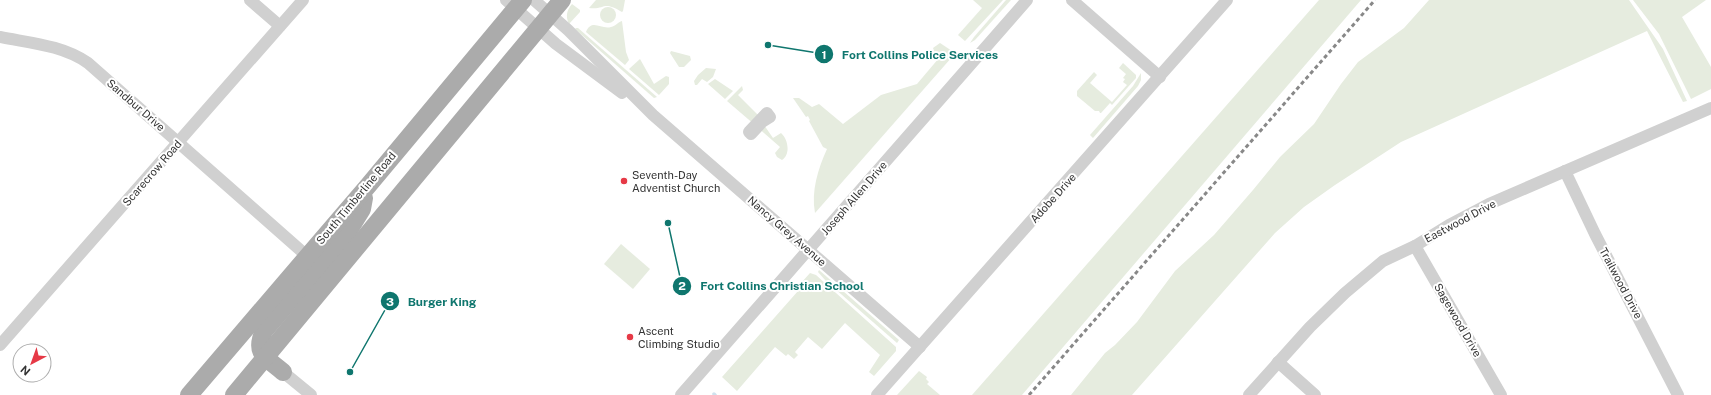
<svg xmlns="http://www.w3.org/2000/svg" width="1711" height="395" viewBox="0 0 1711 395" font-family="'Public Sans',sans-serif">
<rect width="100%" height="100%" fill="#fff"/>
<g fill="#e6ecdf">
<path d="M596,0H625L623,11L622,12C602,0 606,10 589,8Z"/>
<polygon points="973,0 1003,0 965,41 958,35 982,8"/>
<polygon points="1006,0 1011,0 975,40 970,43 974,37"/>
<polygon points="1319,0 1361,0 1022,395 972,395"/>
<polygon points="1429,0 1629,0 1663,49 1687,101 1683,102 1647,31 1401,142 1335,185 1304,207 1275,233 1132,395 1071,395 1105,353 1115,345 1137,322 1175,271 1214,235 1253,190 1280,157 1314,124 1341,84 1358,62 1404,28"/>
<polygon points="1633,0 1706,0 1682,17 1711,67 1711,89 1691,99 1659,34"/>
<path d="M572,4L580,10V12L569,24C565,16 567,10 572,4Z"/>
<circle cx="608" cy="15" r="8"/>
<path d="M622,21L626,52L629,60L625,65L586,32C592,18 601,30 611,27C616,26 618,22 622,21Z"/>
<polygon points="576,28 578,28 657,97 654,98 575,29"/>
<path d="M940,43L952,51L954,53L952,57L815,213C811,191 818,169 827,149L823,147L809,121L810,120L808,116L806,117L793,98H799L812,107L819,104L843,124L881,95L917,84L939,58L935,54L933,48Z"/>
<polygon points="671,51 690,56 691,60 684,67 679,67 670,53"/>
<polygon points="640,59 654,84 666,76 669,77 669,84 659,95 629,69"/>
<polygon points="1123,63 1136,75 1136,78 1112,105 1110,103 1101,113 1100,113 1099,111 1095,111 1077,96 1077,91 1094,72 1097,75 1090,83 1112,102 1127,85 1123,82 1125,79 1123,78 1126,74 1119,68"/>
<polygon points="706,68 716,69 713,77 707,82 702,79 697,85 695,85 694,81 698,75"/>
<polygon points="1141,73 1141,80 1138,86 1093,138 1090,135 1133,86"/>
<polygon points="715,79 733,91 725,99 708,84"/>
<polygon points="742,86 743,90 738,95 758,115 755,125 727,101"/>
<path d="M762,122L773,138L781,133C788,139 791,154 782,160L777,157L775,153L780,147L757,127Z"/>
<polygon points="621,244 650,269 633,289 604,264"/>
<polygon points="819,270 899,340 897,343 826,281 818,272"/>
<polygon points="810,273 816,275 896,347 896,351 874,376 869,372 880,355 845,323 822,349 808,337 795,352 798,355 794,359 788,354 786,356 775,347 737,391 722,377 798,291 801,283"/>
<polygon points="919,371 927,377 926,379 929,382 927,384 940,395 897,395"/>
</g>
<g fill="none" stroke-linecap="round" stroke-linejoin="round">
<polyline stroke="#cfe2ee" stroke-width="3.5" points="714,394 715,395"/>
<g stroke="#d0d0d0" stroke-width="12">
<polyline points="250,0 280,26"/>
<polyline points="506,0 556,44 622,93"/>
<polyline points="534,0 568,30 653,115 920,347"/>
<polyline points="1072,0 1160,77"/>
<path d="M0,37C30,43 62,45 88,63L307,256"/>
<polygon points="767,113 770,117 762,122 751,134 749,132"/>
<polyline points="1565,171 1595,234 1678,395"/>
<polyline points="1415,246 1501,395"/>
<polyline points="0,345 303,0"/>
<polyline points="1278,362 1315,395"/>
<polyline points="283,372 311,395"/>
<polyline points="681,395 1027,0"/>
<polyline points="877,395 1227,0"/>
<polyline points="1249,395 1310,327 1345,293 1383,261 1415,246 1449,225 1489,204 1711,108"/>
</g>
<g stroke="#ababab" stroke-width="18">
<path d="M283,372C267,358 253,354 264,331L346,235L362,209L364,198"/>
<polyline points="189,395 367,187 523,0"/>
<polyline points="234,395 562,0"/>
</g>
<polyline stroke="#888" stroke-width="3" stroke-dasharray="4 3" stroke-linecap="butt" points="1029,395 1375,0"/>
</g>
<g fill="#e63946" stroke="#fff" stroke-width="1.5">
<circle cx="624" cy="181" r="4"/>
<circle cx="630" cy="337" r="4"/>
</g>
<g text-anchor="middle" stroke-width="4" stroke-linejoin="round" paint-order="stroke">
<g font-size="11" fill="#333" stroke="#fff">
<text transform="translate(136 105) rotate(41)" y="4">Sandbur Drive</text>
<text transform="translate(152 173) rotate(-49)" y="4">Scarecrow Road</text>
<text transform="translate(356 198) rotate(-50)" y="4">South Timberline Road</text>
<text transform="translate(854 198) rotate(-49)" y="4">Joseph Allen Drive</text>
<text transform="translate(1053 198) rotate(-48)" y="4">Adobe Drive</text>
<text transform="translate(1460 221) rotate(-28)" y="4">Eastwood Drive</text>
<text transform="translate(787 231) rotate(41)" y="4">Nancy Grey Avenue</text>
<text transform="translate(1621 283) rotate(62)" y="4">Trailwood Drive</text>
<text transform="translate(1458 320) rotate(60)" y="4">Sagewood Drive</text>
</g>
<g font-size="11" fill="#333" stroke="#fff" text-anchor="start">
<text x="632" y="179">Seventh-Day<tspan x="632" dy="13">Adventist Church</tspan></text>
<text x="638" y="335">Ascent<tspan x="638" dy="13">Climbing Studio</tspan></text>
</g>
</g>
<path fill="none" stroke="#0f766e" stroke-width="1.5" d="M768 45L824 54M668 223L682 286M350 372L390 301"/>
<g fill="#0f766e" stroke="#fff" stroke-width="1.5">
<circle cx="768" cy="45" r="4"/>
<circle cx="668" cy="223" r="4"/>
<circle cx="350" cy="372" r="4"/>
<circle cx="824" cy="54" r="10"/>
<circle cx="682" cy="286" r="10"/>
<circle cx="390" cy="301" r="10"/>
</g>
<g font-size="12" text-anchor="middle" font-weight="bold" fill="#fff">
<text x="824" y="59">1</text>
<text x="682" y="290">2</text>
<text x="390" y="306">3</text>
</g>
<g font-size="12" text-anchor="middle" font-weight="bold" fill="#0f766e" stroke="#fff" stroke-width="4" stroke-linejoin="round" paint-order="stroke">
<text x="920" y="59">Fort Collins Police Services</text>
<text x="782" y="290">Fort Collins Christian School</text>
<text x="442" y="306">Burger King</text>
</g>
<g transform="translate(32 363) rotate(221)"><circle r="19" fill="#ffffff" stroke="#adadad"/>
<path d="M0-3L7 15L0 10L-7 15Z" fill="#e63946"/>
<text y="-6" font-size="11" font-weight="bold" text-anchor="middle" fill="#333333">N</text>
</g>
</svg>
